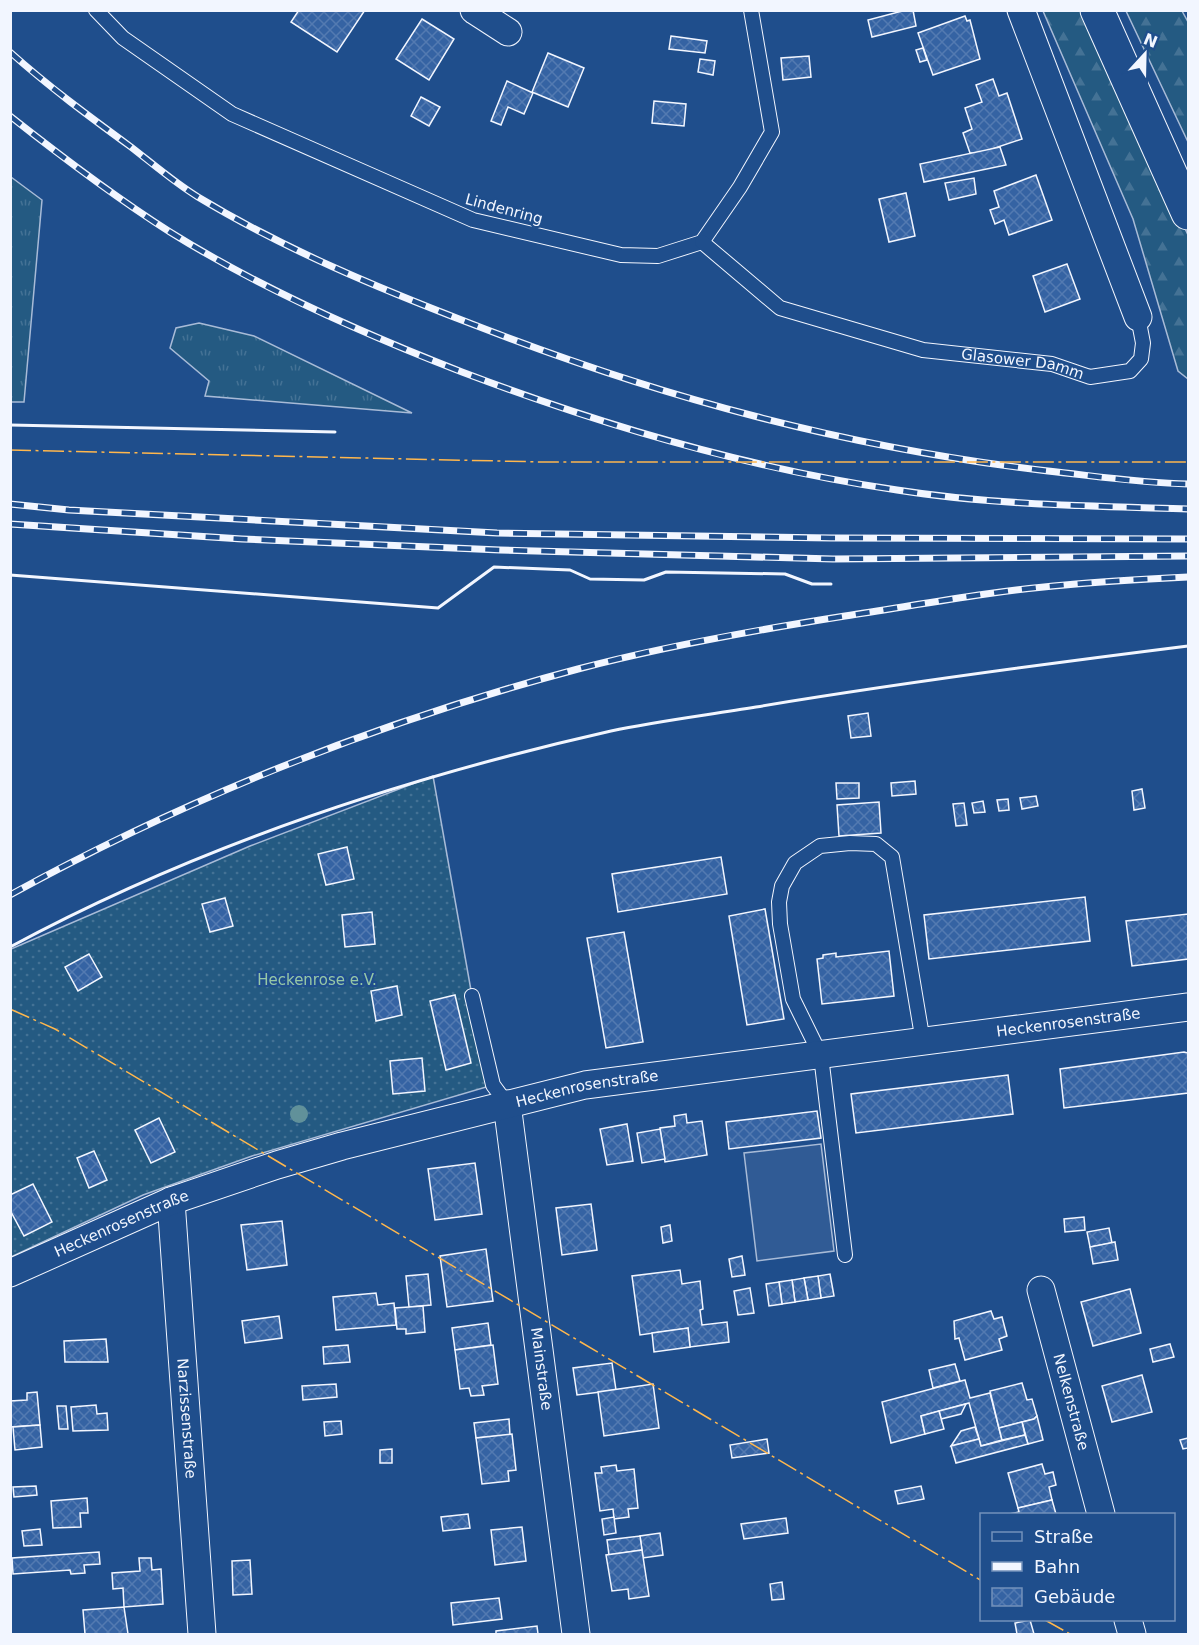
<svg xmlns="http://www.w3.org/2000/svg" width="1199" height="1645" viewBox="0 0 1199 1645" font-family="'DejaVu Sans',sans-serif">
<defs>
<pattern id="grass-tufts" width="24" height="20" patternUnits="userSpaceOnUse" patternTransform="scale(1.5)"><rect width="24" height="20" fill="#245a82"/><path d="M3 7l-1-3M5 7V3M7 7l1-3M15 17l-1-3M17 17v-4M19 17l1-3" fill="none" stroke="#447295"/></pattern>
<pattern id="forest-firs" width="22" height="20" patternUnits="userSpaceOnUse" patternTransform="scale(1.5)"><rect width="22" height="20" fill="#245a82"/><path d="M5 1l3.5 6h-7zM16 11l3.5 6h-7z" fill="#447295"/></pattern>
<pattern id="garden-dots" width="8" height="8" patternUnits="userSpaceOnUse" patternTransform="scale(1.5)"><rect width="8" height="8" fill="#245a82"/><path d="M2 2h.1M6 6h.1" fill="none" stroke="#447295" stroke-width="1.8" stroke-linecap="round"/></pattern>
<pattern id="building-cross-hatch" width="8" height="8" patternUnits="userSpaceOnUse" patternTransform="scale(1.5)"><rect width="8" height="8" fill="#3563a3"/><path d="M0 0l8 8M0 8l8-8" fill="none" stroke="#537ab1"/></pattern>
</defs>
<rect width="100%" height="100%" fill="#1f4e8c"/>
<g fill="url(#grass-tufts)" stroke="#a8bbd7" stroke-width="1.5">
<polygon points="11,177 42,200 24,402 11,402"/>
<polygon points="199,323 254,336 412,413 205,396 209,381 170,348 176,328"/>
</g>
<g fill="url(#forest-firs)" stroke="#a8bbd7" stroke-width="1.5">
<polygon points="1043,11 1084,11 1188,235 1188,379 1178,371 1133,219"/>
<polygon points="1126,11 1182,11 1188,22 1188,142"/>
</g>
<polygon fill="url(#garden-dots)" stroke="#a8bbd7" stroke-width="1.5" points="433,776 472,996 493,1085 252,1156 143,1195 11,1257 11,949 250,846"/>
<polygon fill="#305b95" stroke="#a8bbd7" stroke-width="1.5" points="821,1144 834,1251 757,1261 744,1153"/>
<g fill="url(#building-cross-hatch)" stroke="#f2f6ff" stroke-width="1.5">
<polygon points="299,10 365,10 337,52 291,22"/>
<polygon points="906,10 913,10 916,26 872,37 868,20"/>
<polygon points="965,16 967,21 970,20 980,59 933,75 918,33"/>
<polygon points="422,19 454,39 429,80 396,59"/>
<polygon points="671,36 707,41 705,53 669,49"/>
<polygon points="923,48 927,60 920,62 916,50"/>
<polygon points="548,53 584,68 568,107 532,92"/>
<polygon points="809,56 811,77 783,80 781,58"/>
<polygon points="700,59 715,61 713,75 698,72"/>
<polygon points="993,79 999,96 1007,93 1022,139 980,153 970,153 963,133 972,129 965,108 982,102 976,85"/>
<polygon points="507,81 533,93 524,114 508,107 501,125 491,121"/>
<polygon points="421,97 440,107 429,126 411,116"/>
<polygon points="654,101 686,104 684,126 652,123"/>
<polygon points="1000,147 1006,165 924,182 920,164"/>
<polygon points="1036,175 1052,220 1009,235 1004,220 995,224 990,210 999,207 994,191"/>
<polygon points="974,178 976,194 949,200 945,183"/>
<polygon points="906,193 915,236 889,242 879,199"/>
<polygon points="1067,264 1080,299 1045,312 1033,276"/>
<polygon points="868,713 871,736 851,738 848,716"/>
<polygon points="915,781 916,794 892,796 891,783"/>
<polygon points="836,783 859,783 859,798 837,799"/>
<polygon points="1142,789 1145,808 1134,810 1132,791"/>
<polygon points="1036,796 1038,806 1022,809 1020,798"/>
<polygon points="1008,799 1009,810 999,811 997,800"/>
<polygon points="983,801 985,812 974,813 972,803"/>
<polygon points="879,802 881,833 839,836 837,805"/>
<polygon points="964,803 967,825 956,826 953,804"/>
<polygon points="347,847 354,879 326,885 318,854"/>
<polygon points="721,857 727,894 618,912 612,874"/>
<polygon points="1085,897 1090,941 929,959 924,915"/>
<polygon points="225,898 233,926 210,932 202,904"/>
<polygon points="765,909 784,1019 747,1025 729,916"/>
<polygon points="372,912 375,944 345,947 342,915"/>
<polygon points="1188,914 1188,959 1132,966 1126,921"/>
<polygon points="624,932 643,1042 606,1048 587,938"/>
<polygon points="889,951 894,996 822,1004 817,959 823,958 823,955 836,953 836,957"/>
<polygon points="89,954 102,977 78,991 65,967"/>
<polygon points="397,986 402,1015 376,1021 371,991"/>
<polygon points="455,995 471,1063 446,1070 430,1001"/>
<polygon points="1184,1052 1188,1053 1188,1093 1064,1108 1060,1069"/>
<polygon points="422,1058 425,1091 393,1094 390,1061"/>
<polygon points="1008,1075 1013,1114 856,1133 851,1094"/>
<polygon points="817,1111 821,1138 729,1149 726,1122"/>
<polygon points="686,1114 687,1123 702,1121 707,1155 665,1162 660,1128 675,1126 674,1116"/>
<polygon points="159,1118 175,1152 151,1163 135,1130"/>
<polygon points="627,1124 633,1161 607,1165 600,1129"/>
<polygon points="660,1129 665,1159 642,1163 637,1133"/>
<polygon points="94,1151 107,1180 89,1188 77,1158"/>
<polygon points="475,1163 482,1214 435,1220 428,1169"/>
<polygon points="33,1184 52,1222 24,1236 10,1210 10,1195"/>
<polygon points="591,1204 597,1250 562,1255 556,1208"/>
<polygon points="1084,1217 1085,1230 1065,1232 1064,1219"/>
<polygon points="282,1221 287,1265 247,1270 241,1225"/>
<polygon points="670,1225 672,1241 663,1243 661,1227"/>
<polygon points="1109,1228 1112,1243 1090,1247 1087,1232"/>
<polygon points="1115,1242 1118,1260 1093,1264 1090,1247"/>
<polygon points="486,1249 493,1301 447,1307 440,1256"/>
<polygon points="742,1256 745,1275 732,1277 729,1259"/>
<polygon points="680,1270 682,1284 700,1281 703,1309 700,1310 702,1325 727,1322 729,1342 690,1347 688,1328 640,1335 632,1276"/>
<polygon points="428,1274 431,1305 409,1307 406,1276"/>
<polygon points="830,1274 834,1296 821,1298 818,1276"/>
<polygon points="818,1276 821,1298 808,1300 804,1278"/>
<polygon points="804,1278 808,1300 795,1302 792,1280"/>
<polygon points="792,1280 795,1302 782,1304 779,1282"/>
<polygon points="779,1282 782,1304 769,1306 766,1284"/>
<polygon points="750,1288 754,1313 738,1315 734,1291"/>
<polygon points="1130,1289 1141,1333 1093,1346 1081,1302"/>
<polygon points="376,1293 378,1305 394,1303 396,1325 336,1330 333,1297"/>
<polygon points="423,1306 425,1332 406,1334 406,1329 397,1329 395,1308"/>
<polygon points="991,1311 994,1319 1002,1317 1007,1336 999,1339 1002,1350 965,1360 959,1338 955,1339 954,1321"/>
<polygon points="279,1316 282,1338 245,1343 242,1321"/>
<polygon points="488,1323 491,1345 455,1350 452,1328"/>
<polygon points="688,1328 690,1347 654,1352 652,1333"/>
<polygon points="106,1339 108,1362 65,1362 64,1341"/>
<polygon points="1170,1344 1174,1357 1153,1362 1150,1349"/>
<polygon points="348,1345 350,1362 324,1364 323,1347"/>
<polygon points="493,1345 498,1384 482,1386 484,1395 471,1396 469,1388 460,1389 455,1350"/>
<polygon points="612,1363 616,1390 577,1395 573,1368"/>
<polygon points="955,1364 960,1381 933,1388 929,1370"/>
<polygon points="1142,1375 1152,1412 1112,1422 1102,1386"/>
<polygon points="965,1380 970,1398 990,1393 1002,1440 981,1446 969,1403 921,1416 925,1434 891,1443 882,1402"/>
<polygon points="1022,1383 1027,1400 1032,1399 1037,1416 1034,1419 999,1428 990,1391"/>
<polygon points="336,1384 337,1397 303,1400 302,1386"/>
<polygon points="653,1384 659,1428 604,1436 598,1392"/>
<polygon points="37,1392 40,1425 10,1427 10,1401 27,1400 27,1393"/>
<polygon points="966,1404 961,1414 941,1419 939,1411"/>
<polygon points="96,1405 97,1414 107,1413 108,1430 73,1431 71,1407"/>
<polygon points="57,1406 66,1406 68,1429 59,1429"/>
<polygon points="939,1411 944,1429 925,1434 921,1416"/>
<polygon points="1037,1416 1043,1440 1028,1444 1022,1422 1034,1419"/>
<polygon points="509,1419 510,1435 476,1438 474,1423"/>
<polygon points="341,1421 342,1434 325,1436 324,1422"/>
<polygon points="1022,1422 1025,1435 1002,1440 999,1428"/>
<polygon points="40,1425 42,1447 15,1450 13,1427"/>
<polygon points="975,1427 979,1439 951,1446 961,1431"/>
<polygon points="512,1434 516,1470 508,1471 509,1481 482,1484 476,1438"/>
<polygon points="1025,1435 1028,1444 956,1463 951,1446 979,1439 981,1446"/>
<polygon points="1188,1438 1188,1448 1183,1449 1180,1440"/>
<polygon points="767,1439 769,1453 732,1458 730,1445"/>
<polygon points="392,1449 392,1463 380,1463 380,1450"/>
<polygon points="1042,1464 1045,1474 1053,1472 1056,1485 1049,1487 1052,1500 1018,1508 1008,1473"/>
<polygon points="616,1465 617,1471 634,1469 638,1508 628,1509 629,1517 614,1519 613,1509 600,1511 595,1473 602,1473 601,1467"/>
<polygon points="36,1486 37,1495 14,1497 13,1487"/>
<polygon points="921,1486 924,1499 898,1504 895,1491"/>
<polygon points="87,1498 88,1513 80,1513 81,1527 53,1528 51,1501"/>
<polygon points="1052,1500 1056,1514 1009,1514 1019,1512 1018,1508"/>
<polygon points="468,1514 470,1528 443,1531 441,1517"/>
<polygon points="614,1517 616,1533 604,1535 602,1519"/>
<polygon points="786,1518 788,1533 744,1539 741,1524"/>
<polygon points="522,1527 526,1561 495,1565 491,1530"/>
<polygon points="40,1529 42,1545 24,1546 22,1531"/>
<polygon points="660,1533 663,1555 643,1558 640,1536"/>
<polygon points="640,1536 642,1550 609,1555 607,1540"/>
<polygon points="642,1550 649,1596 629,1599 628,1589 612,1591 606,1555"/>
<polygon points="99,1552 100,1564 84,1565 85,1573 71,1574 70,1570 13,1574 12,1558"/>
<polygon points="139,1558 151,1558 152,1570 161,1569 163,1604 124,1607 123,1588 113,1589 112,1573 140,1571"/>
<polygon points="250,1560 252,1594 233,1595 232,1561"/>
<polygon points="782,1582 784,1599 772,1600 770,1584"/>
<polygon points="499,1598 502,1619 453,1625 451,1603"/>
<polygon points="124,1607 128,1634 85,1634 83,1610"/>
<polygon points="1030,1620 1034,1634 1017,1634 1015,1623"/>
<polygon points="537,1626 538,1634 496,1634 496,1631"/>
</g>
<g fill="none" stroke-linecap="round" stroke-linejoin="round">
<defs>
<g id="lane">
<polyline points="96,10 123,38 232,114 473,220 621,255 658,256 702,242 740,187 772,132 751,10"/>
<path id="s1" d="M702,242L780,308L923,350L1052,364L1090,377L1130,371L1141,359L1143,343L1138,317"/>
<polyline points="472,996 493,1085 507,1104"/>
<polyline points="845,1255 821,1056 793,999 780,924 779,902 782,886 795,863 820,846 850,843 876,844 892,857 923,1042"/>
</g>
<g id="street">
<polyline points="474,10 508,32"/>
<polyline points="1021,10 1138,317"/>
<path id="s2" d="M507,1104L576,1634"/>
<path id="s3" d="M171,1201L202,1634"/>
<path id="s4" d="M10,1273L171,1201L277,1165L342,1146L585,1085L1188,1007"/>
<path id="s5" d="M1041,1290L1101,1514"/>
<polyline points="1128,1620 1132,1634"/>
</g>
<polyline id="secondary" points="1097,10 1188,213"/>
</defs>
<use href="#lane" stroke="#f2f6ff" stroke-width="16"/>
<use href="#street" stroke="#f2f6ff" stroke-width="29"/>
<use href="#secondary" stroke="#f2f6ff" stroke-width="35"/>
<use href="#lane" stroke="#1f4e8c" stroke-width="14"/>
<use href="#street" stroke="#1f4e8c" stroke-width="27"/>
<use href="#secondary" stroke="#1f4e8c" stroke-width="33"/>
<defs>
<g id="rail">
<path d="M10,52C49,87 90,117 131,147C153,164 175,183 198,197C284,249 378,288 472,324C663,398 844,447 1048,471C1095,476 1141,483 1188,484"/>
<path d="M10,116C62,157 115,197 170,232C260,288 364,334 462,372C604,426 747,468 897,490C993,505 1091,506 1188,509"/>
<polyline points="10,504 69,510 497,533 831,538 1188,539"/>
<polyline points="10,524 242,539 500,550 833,559 1188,556"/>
<path d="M10,895C188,797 382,721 578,669C665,646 756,630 845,616C918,605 991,591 1065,585C1106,581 1147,579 1188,577"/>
</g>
</defs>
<use href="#rail" stroke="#f2f6ff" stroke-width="7"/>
<use href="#rail" stroke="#1f4e8c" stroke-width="4.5" stroke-dasharray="14" stroke-linecap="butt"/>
<g stroke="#f2f6ff" stroke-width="3">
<polyline points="10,425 335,432"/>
<polyline points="10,575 438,608 494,567 570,570 590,579 644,580 666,572 785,574 812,584 831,584"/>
<path d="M10,947C197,846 403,778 611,731C658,721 708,715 756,707C900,683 1044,664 1188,646"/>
</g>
<g stroke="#ffb74d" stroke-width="1.5" stroke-dasharray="21 4.5 3 4.5" stroke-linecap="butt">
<polyline points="10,450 543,462 1188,462"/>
<polyline points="10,1009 55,1029 982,1581"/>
<polyline points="1045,1620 1070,1634"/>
</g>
</g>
<circle fill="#61919a" cx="299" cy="1114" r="9"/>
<g text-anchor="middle" stroke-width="4.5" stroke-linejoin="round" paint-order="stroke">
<g font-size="15" fill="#f2f6ff" stroke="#1f4e8c">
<text transform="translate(504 209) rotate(15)" y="5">Lindenring</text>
<text dy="5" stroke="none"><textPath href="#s1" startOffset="352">Glasower Damm</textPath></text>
<text dy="5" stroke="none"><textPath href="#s4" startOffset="1094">Heckenrosenstraße</textPath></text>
<text dy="5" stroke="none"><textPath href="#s4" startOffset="608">Heckenrosenstraße</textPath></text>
<text dy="5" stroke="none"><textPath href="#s4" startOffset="122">Heckenrosenstraße</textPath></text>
<text dy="5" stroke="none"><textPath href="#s2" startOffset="267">Mainstraße</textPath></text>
<text dy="5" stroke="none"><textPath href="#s5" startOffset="116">Nelkenstraße</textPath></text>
<text dy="5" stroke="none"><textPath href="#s3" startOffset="218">Narzissenstraße</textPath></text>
</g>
<g font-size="15" fill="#97c8a6" stroke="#1f4e8c">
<text x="317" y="985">Heckenrose e.V.</text>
</g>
</g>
<rect width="1199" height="1645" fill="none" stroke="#f2f6ff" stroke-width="24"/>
<rect x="980" y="1513" width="195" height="108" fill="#1f4e8c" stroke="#7391ba" stroke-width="1.5"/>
<rect x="992" y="1532" width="30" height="9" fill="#1f4e8c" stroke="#7391ba" stroke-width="1.5"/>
<text x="1034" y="1543" font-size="18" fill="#f2f6ff">Straße</text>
<rect x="992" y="1562" width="30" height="9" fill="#f2f6ff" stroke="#7391ba" stroke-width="1.5"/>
<text x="1034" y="1573" font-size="18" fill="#f2f6ff">Bahn</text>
<rect x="992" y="1588" width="30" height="18" fill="url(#building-cross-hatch)" stroke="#7391ba" stroke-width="1.5"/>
<text x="1034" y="1603" font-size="18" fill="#f2f6ff">Gebäude</text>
<g transform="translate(1145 54) rotate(22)" stroke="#1f4e8c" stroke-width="4.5" paint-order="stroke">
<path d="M0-4.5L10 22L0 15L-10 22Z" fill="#f2f6ff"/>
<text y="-9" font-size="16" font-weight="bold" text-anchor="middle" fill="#f2f6ff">N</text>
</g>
</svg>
